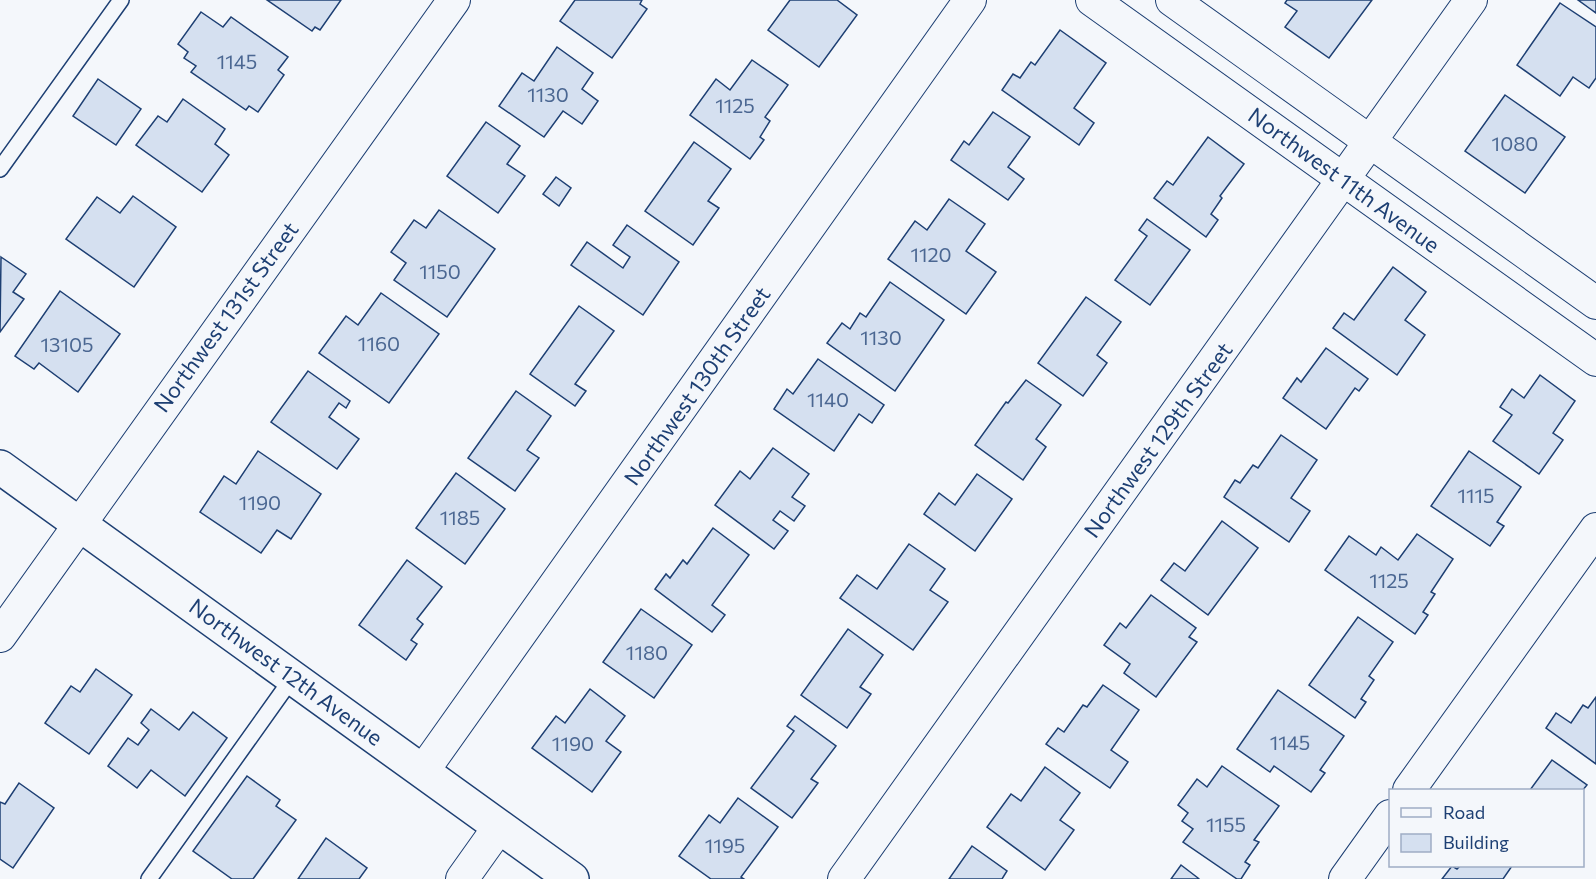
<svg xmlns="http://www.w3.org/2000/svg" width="1596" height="879" viewBox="0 0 1596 879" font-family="Commissioner,sans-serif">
<rect width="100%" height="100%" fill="#f4f7fb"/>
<g fill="#d5e0f0" stroke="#1d3f73" stroke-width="1.5">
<polygon points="267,0 341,0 320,30 315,27 312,31"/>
<polygon points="575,0 642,0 640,4 647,9 612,58 560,21"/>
<polygon points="790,0 837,0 857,15 819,67 768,30"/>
<polygon points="1287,0 1372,0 1329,58 1285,27 1297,11 1285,3"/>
<polygon points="1578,0 1596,0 1596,13 1589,8"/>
<polygon points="1560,3 1596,27 1596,78 1589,88 1573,77 1560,96 1517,65"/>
<polygon points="201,12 223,27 231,17 288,57 278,70 284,75 258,112 249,106 246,110 191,72 196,66 184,58 188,52 178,44"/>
<polygon points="1060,30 1106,63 1074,108 1094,123 1079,145 1002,90 1013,74 1020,78 1031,62 1035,65"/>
<polygon points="557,47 593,73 582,89 598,101 582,124 563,111 544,137 499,106 522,73 534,81"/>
<polygon points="752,60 788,85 765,117 770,121 760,137 764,140 750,159 690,115 716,79 730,90"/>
<polygon points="98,79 141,109 116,145 73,116"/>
<polygon points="1505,95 1565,137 1525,193 1465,151"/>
<polygon points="183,99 225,129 215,144 229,155 202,192 136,145 158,116 167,122"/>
<polygon points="993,112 1030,137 1008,167 1024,179 1008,200 951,160 964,141 969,145"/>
<polygon points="486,122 520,146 507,164 525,176 498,213 447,176"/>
<polygon points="1208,137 1244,164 1220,196 1222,198 1211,214 1218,220 1206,237 1154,198 1167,181 1173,185"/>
<polygon points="694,142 731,169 708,201 719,208 693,245 645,211"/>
<polygon points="556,177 571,188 559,206 543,194"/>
<polygon points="133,196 176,227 134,287 66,239 97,197 120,213"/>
<polygon points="949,199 985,224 966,251 996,272 966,314 888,259 915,221 927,230"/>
<polygon points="439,210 495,249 447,317 394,280 406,263 391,252 414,220 426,228"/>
<polygon points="1147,219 1190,250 1150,305 1115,280 1147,236 1139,230"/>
<polygon points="627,225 679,262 643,315 571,265 587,242 623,268 630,257 613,245"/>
<polygon points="1,257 26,274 13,292 24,299 0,332"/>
<polygon points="1393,267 1426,292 1405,320 1425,335 1397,375 1333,328 1344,313 1354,320"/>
<polygon points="890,282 944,320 895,391 827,343 842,323 850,329 860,313 866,317"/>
<polygon points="60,291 120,334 78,392 39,363 34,369 15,356"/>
<polygon points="381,293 439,334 389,403 319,353 346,316 358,325"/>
<polygon points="1086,297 1121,322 1097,355 1107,363 1083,396 1038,363"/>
<polygon points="579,306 614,331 575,384 586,391 575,406 530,374"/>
<polygon points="1326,348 1368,379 1359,391 1355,388 1326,429 1283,398 1297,378 1301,382"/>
<polygon points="818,359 884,405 872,423 859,414 834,451 774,409 787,389 793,394"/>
<polygon points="308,371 350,401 346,408 339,403 329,417 359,439 337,469 271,422"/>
<polygon points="1540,375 1575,401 1553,433 1563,440 1539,474 1493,441 1512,415 1500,407 1512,389 1524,398"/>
<polygon points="1026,380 1061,405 1036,439 1046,447 1023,480 975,445 1006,402 1008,403"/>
<polygon points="516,391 551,416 527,450 539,458 515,491 468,458"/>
<polygon points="1281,435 1317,460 1291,498 1310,511 1289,542 1224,497 1235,480 1240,483 1253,465 1258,468"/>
<polygon points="773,448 809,474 792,497 805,506 794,521 780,511 773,520 788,531 774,549 715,505 740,471 750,479"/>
<polygon points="258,451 321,494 291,539 277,530 261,553 200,512 224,476 236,484"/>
<polygon points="1469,451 1521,487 1497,522 1504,526 1490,546 1431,506"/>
<polygon points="456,473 505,509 465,564 416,528"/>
<polygon points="977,474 1012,499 975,551 924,514 939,493 955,505"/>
<polygon points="1222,521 1258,548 1208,615 1161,580 1174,563 1185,571"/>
<polygon points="713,528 749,555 712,605 725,615 712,632 655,589 666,574 670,578 683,560 687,564"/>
<polygon points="1417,534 1453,559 1431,592 1435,594 1423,612 1428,615 1415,634 1325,570 1349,536 1376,555 1381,547 1398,560"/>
<polygon points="909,544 945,569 930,590 948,602 913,650 840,598 857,575 877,589"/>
<polygon points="407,560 442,587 417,619 423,624 411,640 417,644 406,660 359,625"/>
<polygon points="1151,595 1196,628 1189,637 1197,642 1156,697 1124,673 1130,664 1104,645 1120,623 1126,628"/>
<polygon points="641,609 692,645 654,698 603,662"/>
<polygon points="1358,617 1393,642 1369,676 1374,680 1361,699 1366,702 1355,718 1309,685"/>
<polygon points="848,629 883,655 860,687 871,694 847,728 801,695"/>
<polygon points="96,669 132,695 89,754 45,723 71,686 80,692"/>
<polygon points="1103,685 1139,710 1111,750 1128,762 1110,788 1046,744 1058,728 1064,732 1083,705 1087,707"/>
<polygon points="590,689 625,716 606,741 621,752 592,792 532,748 556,716 565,723"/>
<polygon points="1278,690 1344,736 1320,770 1325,773 1311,792 1274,766 1270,772 1237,749"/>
<polygon points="1596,697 1596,764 1546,728 1556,713 1571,723 1583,705 1588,708"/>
<polygon points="151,709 179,730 193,712 227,738 185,796 151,770 137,788 108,766 128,738 138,745 149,730 141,723"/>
<polygon points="795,716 836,746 811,779 818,783 792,818 751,788 794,731 787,726"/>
<polygon points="1552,760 1587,785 1582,791 1530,790"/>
<polygon points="1222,766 1279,806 1254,840 1259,842 1245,862 1250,865 1241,879 1237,879 1183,842 1193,829 1182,821 1188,813 1178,805 1197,779 1207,787"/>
<polygon points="1045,767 1080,793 1060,820 1074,830 1045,870 987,827 1011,794 1021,801"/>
<polygon points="247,776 280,800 276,806 296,820 253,879 232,879 193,851"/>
<polygon points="19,783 54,808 13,868 0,859 0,802 5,804"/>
<polygon points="738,798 778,827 741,877 744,879 711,879 679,856 709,815 720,823"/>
<polygon points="326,838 367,868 359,879 298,879"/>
<polygon points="972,846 1007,871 1002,879 949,879"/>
<polygon points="1181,865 1198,878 1199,879 1171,879"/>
<polygon points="1452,866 1457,869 1460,866 1512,866 1503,879 1442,879"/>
</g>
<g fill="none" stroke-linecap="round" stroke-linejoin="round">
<defs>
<g id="lane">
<polyline points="0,169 121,0"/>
<polyline points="149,879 293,677"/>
</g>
<g id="street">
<polyline points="1092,0 1596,360"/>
<polyline points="1172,0 1596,303"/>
<polyline points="0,636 454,0"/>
<polyline points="423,771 970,0"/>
<polyline points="1409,790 1596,529"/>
<polyline points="462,879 499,827"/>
<polyline points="844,879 1471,0"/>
<polyline points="1345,879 1390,816"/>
</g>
<polyline id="secondary" points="0,467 572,879"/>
</defs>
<use href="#lane" stroke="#1d3f73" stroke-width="18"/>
<use href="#street" stroke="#1d3f73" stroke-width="34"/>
<use href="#secondary" stroke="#1d3f73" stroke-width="36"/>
<use href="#lane" stroke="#f4f7fb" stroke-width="15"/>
<use href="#street" stroke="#f4f7fb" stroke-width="32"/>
<use href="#secondary" stroke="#f4f7fb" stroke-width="33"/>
</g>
<g text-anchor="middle" stroke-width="4.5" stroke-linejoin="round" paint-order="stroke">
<g font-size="20" fill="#4b6792">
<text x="237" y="69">1145</text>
<text x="548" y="102">1130</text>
<text x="735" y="113">1125</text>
<text x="1515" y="151">1080</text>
<text x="931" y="262">1120</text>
<text x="440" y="279">1150</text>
<text x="881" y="345">1130</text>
<text x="379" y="351">1160</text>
<text x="67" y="352">13105</text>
<text x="828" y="407">1140</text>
<text x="1476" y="503">1115</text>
<text x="260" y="510">1190</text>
<text x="460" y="525">1185</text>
<text x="1389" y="588">1125</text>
<text x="647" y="660">1180</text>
<text x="1290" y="750">1145</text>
<text x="573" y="751">1190</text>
<text x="1226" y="832">1155</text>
<text x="725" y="853">1195</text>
</g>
<g font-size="22" fill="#1d3f73" stroke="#f4f7fb">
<text transform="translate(1344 180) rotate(36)" y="8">Northwest 11th Avenue</text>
<text transform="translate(226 317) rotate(-54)" y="8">Northwest 131st Street</text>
<text transform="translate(697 386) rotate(-55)" y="8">Northwest 130th Street</text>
<text transform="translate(1158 440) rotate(-54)" y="8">Northwest 129th Street</text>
<text transform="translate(286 672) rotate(36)" y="8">Northwest 12th Avenue</text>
</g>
</g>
<rect x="1389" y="789" width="195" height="78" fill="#f4f7fb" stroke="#9eadc5" stroke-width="1.5"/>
<rect x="1401" y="808" width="30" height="9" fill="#f4f7fb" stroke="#9eadc5" stroke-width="1.5"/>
<text x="1443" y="819" font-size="18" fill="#1d3f73">Road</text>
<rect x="1401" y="834" width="30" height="18" fill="#d5e0f0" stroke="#9eadc5" stroke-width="1.5"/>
<text x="1443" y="849" font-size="18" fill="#1d3f73">Building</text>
</svg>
